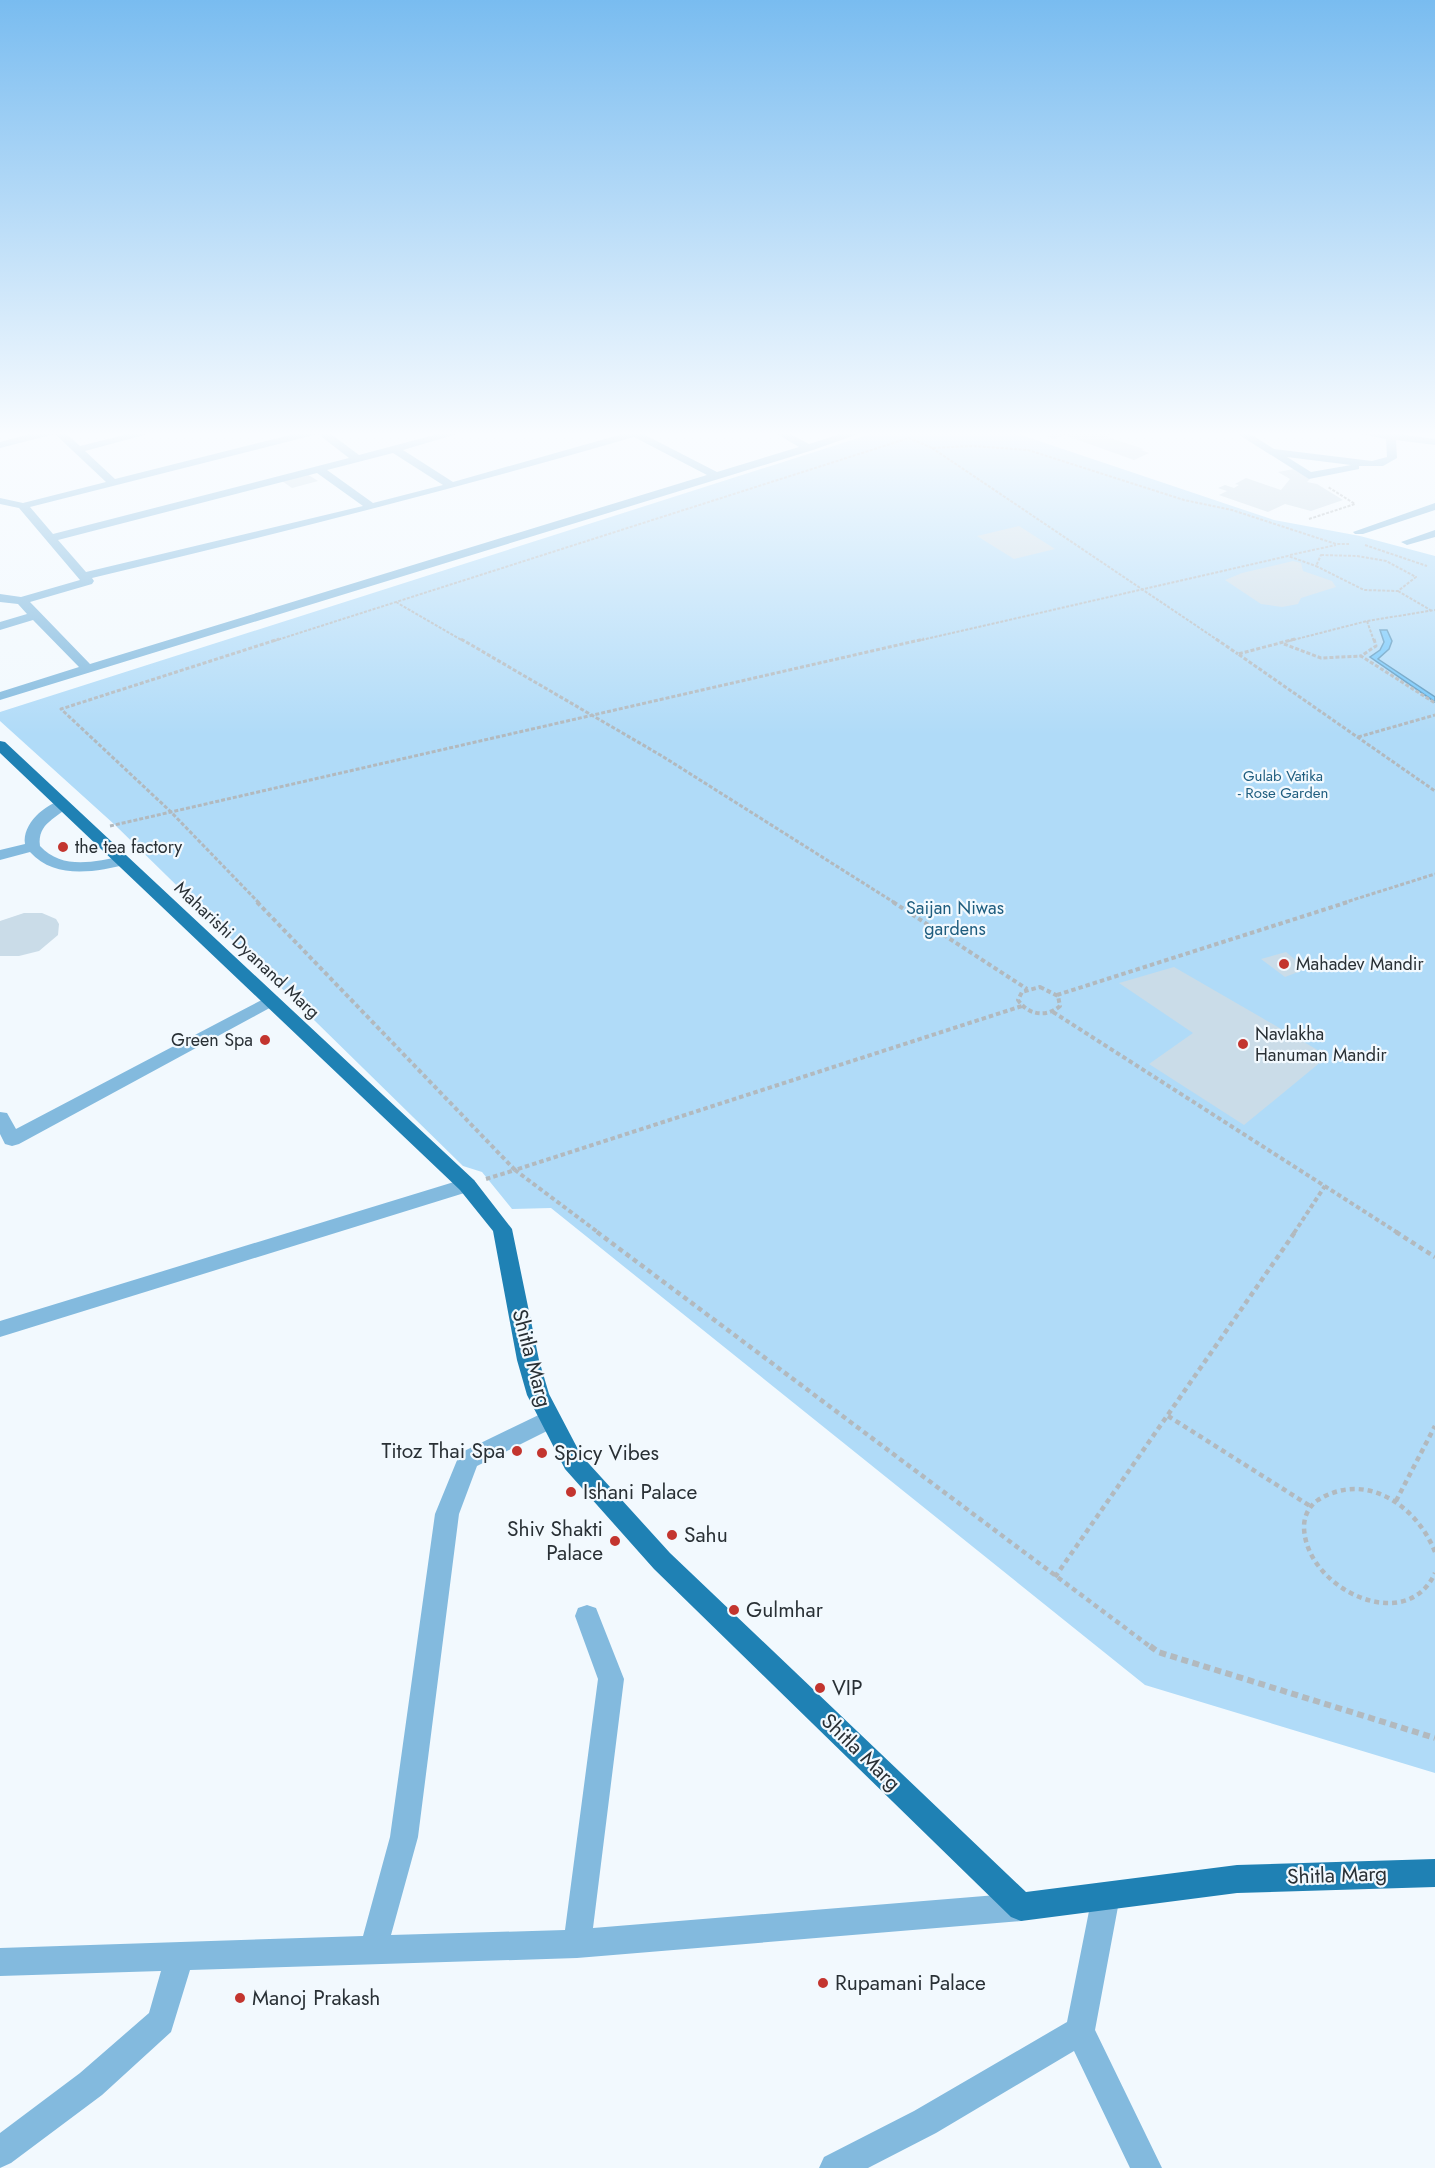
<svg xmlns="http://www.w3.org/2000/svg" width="1435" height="2168" viewBox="0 0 1435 2168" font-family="Jost,sans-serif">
<rect width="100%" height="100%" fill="#f2f9fe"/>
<polygon fill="#b0dbf8" points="880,431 1009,431 1274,520 1360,536 1435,556 1435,1773 1145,1685 551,1208 512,1209 482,1172 463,1166 115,825 0,721 0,712"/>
<polygon fill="#73c7fb" stroke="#5d9ac0" stroke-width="1.5" points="1380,630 1387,630 1392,641 1389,649 1378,659 1435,697 1435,702 1370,657 1380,650 1384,642"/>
<g fill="#cadce8">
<polygon points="1056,431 1090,431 1098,434 1106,431 1113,434 1107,437 1144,449 1141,450 1149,453 1134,460 1064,435 1055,439 1046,436"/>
<polygon points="1294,469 1310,479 1307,482 1317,484 1343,500 1311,511 1285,504 1268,512 1219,495 1227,491 1218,488 1225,485 1234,488 1239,485 1235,484 1246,478 1281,490 1290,479 1278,472"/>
<polygon points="307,474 318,481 292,488 282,481"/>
<polygon points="1019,526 1055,549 1014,559 977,536"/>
<polygon points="1293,561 1301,563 1303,571 1332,581 1336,587 1301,598 1298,604 1282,607 1261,604 1225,580 1242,573"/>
<polygon points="24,913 42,913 56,919 59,924 58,935 39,951 19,956 0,956 0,921"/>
<polygon points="1286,952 1306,969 1285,977 1261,959"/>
<polygon points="1174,967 1328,1056 1244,1125 1149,1064 1193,1033 1119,983"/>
</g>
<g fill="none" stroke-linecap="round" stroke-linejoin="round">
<g stroke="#b2b9be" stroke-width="2" stroke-dasharray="3 1.5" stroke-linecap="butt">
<polyline points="932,448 1219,641"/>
<polyline points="1309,519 1355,504 1328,487"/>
<polyline points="1365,545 1427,566"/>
<polyline points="1290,555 1336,545"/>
<polygon points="1321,555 1357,556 1386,561 1416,577 1398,591 1364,590 1316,566"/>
<polyline points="1398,591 1432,611"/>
<polyline points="396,602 463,641"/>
<polyline points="1367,621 1374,641"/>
<polyline points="274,641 909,438 932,448 973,446 1028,450 1184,500 1232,510 1336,544 1349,544"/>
<polyline points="917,641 1288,556 1316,566"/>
<polyline points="1289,641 1367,621 1435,610"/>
</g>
<g stroke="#b2b9be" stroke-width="3" stroke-dasharray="4 2" stroke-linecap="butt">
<polyline points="461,639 662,756 895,903"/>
<polyline points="1216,639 1238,654"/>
<polyline points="1295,639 1238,654 1435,791"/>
<polyline points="1374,639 1376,646 1361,656 1435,703"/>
<polyline points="1284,644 1321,658 1361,656"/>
<polyline points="1358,737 1435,715"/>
<polyline points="110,826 924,639"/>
<polyline points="259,903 170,811 61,709 279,639"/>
<polyline points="1343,903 1435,874"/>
</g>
<g stroke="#b2b9be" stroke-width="4" stroke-dasharray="4.5 3" stroke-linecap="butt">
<polyline points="257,902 515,1170 1022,1006"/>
<polyline points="893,902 1027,989"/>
<path d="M1040,987L1058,996L1060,1006C1046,1018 1028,1015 1018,1000L1022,992Z"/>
<polyline points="1057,995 1348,902"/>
<polyline points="1053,1012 1398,1233"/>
<polyline points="486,1179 515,1170 599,1233"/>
<polyline points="1294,1233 1325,1186"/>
</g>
<g stroke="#b2b9be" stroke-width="4.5" stroke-dasharray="5 4" stroke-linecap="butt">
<polyline points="597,1232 1152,1648"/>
<polyline points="1396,1232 1435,1257"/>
<polyline points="1168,1416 1310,1506"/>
<polyline points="1396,1501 1435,1426"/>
<path d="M1435,1552C1417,1506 1366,1470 1318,1500C1309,1506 1304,1516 1304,1527C1305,1588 1406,1637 1435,1573"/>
<polyline points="1055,1577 1295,1232"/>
</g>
<polyline stroke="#b2b9be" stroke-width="6" stroke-dasharray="7 4.5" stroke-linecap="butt" points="1150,1646 1158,1652 1435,1738"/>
<g fill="#83bade" fill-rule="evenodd">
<path d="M41,431H63L80,446L140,431H159L85,451L115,479L306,431H327L359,455L449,431H467L403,450L453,482L633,431L639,432L717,472L799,447L772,431H785L809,444L850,431H867L813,450L0,700V692L79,667L33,620L0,630V622L27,614L18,604L0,602V594L21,597L80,580L19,508L0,504V498L23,503L106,482L55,434L0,448V442ZM318,434L349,458L53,534L30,507ZM634,437L707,475L90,664L30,602L92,584L94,581L92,578C274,535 454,489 634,437ZM393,453L443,485L373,503L327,470ZM317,473L363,506L86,572L58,540Z"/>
<path d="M1233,431H1246L1274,449L1372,461L1387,457L1386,439L1347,431H1378L1435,439V445L1396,440L1397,458L1383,466H1359V469L1309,479ZM1287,457L1351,465L1311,472Z"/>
<polygon points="1435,503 1435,510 1363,534 1355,534 1353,532"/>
<polygon points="1435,530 1435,537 1407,545 1401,542"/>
<path d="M63,800L70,804C58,819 37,822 40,846C62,870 94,862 123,856L128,858L131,861L128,864C96,872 55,880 30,852L0,860V850L25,844C22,824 45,804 63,800Z"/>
<polygon points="271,995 277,996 279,1000 277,1004 19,1144 12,1146 5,1144 0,1134 0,1112 7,1113 16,1129"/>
<polygon points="467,1178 474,1180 477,1185 474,1190 0,1337 0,1321"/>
<polygon points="549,1410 557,1412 560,1419 557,1426 477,1466 459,1514 418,1837 391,1935 565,1930 598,1679 575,1616 578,1608 587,1605 596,1608 624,1679 593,1928 1021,1893 1031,1897 1035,1907 1031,1917 1021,1921 577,1958 190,1970 171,2032 102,2095 11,2163 0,2168 0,2133 80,2073 149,2013 161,1971 0,1976 0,1948 363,1936 390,1837 435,1514 460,1453"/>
<polygon points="1106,1882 1116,1886 1120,1896 1095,2030 1162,2168 1130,2168 1074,2051 936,2133 868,2168 819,2168 824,2157 914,2111 1067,2022 1092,1896 1096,1886"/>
</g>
<polygon fill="#1f81b4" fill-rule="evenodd" points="0,741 5,742 474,1180 512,1229 539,1360 549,1394 581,1455 670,1553 1026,1892 1237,1865 1435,1859 1435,1887 1237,1893 1021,1921 1011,1917 654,1569 565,1469 527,1395 517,1360 493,1231 460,1190 0,753"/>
</g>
<linearGradient id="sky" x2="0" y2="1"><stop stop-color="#79bcf0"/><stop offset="0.59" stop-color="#f9fcff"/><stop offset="1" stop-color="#f9fcff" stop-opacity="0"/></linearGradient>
<rect width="1435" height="735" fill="url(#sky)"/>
<g fill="#c3352f" stroke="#f2f9fe" stroke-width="2">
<circle cx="63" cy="847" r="6"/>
<circle cx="1284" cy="964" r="6"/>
<circle cx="265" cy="1040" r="6"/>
<circle cx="1243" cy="1044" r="6"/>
<circle cx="517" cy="1451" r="6"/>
<circle cx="542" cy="1453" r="6"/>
<circle cx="571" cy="1492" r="6"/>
<circle cx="672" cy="1535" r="6"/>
<circle cx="615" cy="1541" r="6"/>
<circle cx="734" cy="1610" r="6"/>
<circle cx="820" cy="1688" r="6"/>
<circle cx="823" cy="1983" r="6"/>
<circle cx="240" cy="1998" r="6"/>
</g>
<g text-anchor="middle" stroke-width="4.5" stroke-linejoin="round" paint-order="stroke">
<g font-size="15" fill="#1e5d7f" stroke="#f2f9fe">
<text x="1283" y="781">Gulab Vatika<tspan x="1283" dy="17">- Rose Garden</tspan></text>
</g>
<g font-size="18" fill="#293035" stroke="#f2f9fe" text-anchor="start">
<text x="75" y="853">the tea factory</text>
<text x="1296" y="970">Mahadev Mandir</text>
<text x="1255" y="1040">Navlakha<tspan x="1255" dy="21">Hanuman Mandir</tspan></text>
<text x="253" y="1046" text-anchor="end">Green Spa</text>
</g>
<g font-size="18" fill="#1e5d7f" stroke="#f2f9fe">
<text x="955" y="914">Saijan Niwas<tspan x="955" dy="21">gardens</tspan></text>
</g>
<g font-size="18" fill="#293035" stroke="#f2f9fe">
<text transform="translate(247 950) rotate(43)" y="6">Maharishi Dyanand Marg</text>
</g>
<g font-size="21" fill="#293035" stroke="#f2f9fe">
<text transform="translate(532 1358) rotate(75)" y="7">Shitla Marg</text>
<text transform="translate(861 1752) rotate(44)" y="7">Shitla Marg</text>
<text transform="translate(1337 1875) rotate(-2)" y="7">Shitla Marg</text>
</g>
<g font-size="21" fill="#293035" stroke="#f2f9fe" text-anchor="start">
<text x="505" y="1458" text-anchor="end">Titoz Thai Spa</text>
<text x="554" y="1460">Spicy Vibes</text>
<text x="583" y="1499">Ishani Palace</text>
<text x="603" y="1536" text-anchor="end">Shiv Shakti<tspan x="603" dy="24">Palace</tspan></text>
<text x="684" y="1542">Sahu</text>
<text x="746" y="1617">Gulmhar</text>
<text x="832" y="1695">VIP</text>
<text x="835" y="1990">Rupamani Palace</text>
<text x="252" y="2005">Manoj Prakash</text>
</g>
</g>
</svg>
